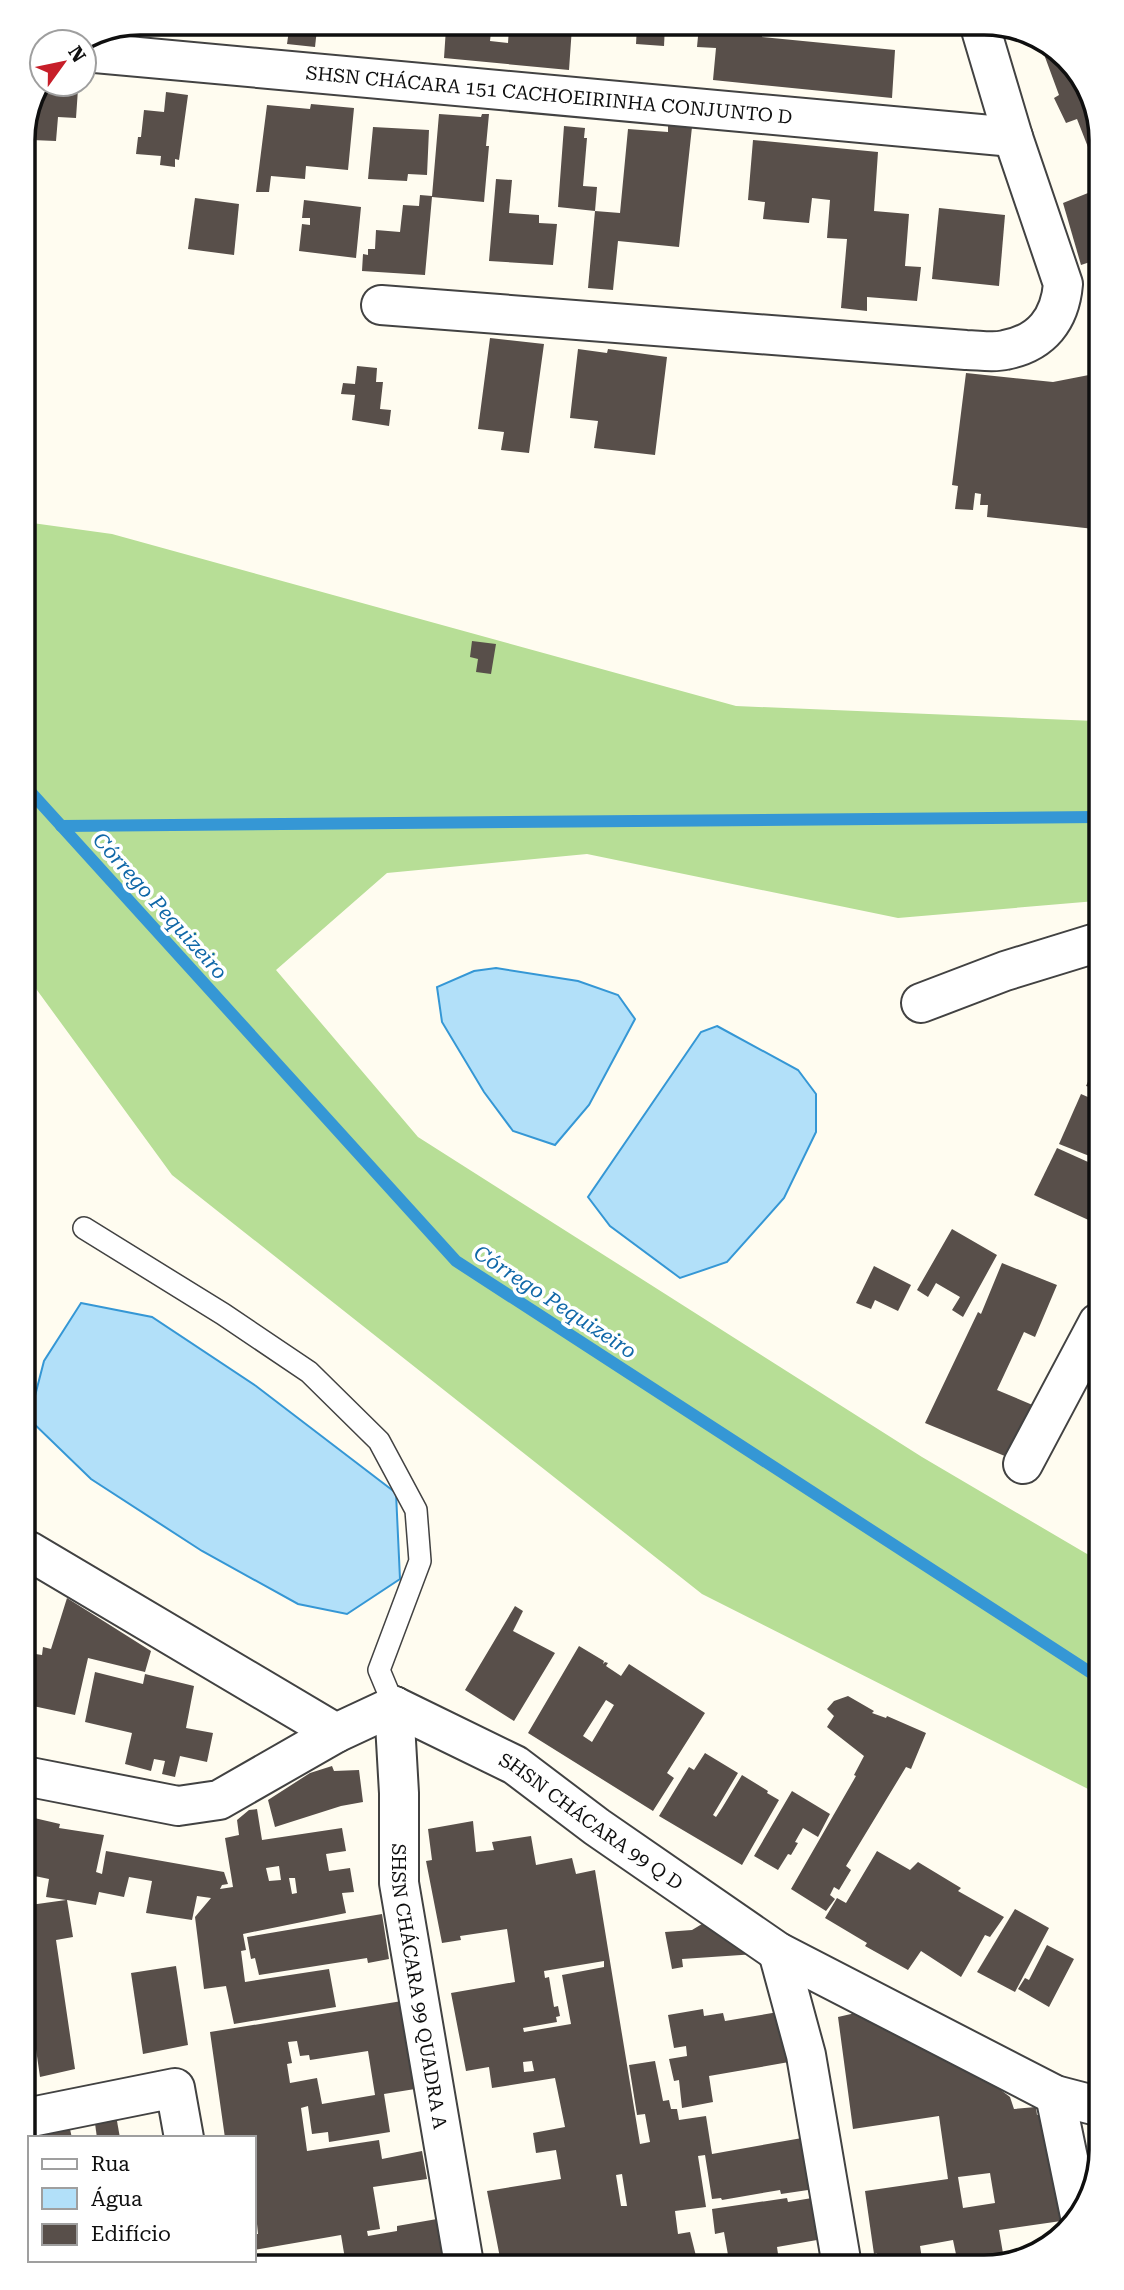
<svg xmlns="http://www.w3.org/2000/svg" width="1124" height="2290" viewBox="0 0 1124 2290" font-family="'Roboto Serif',serif">
<rect width="100%" height="100%" fill="#fffcf0"/>
<polygon fill="#b7de96" points="25,522 112,534 736,706 1095,721 1096,901 898,918 587,854 387,873 276,970 418,1137 922,1457 1099,1561 1100,1795 702,1594 172,1175 26,975"/>
<g fill="#b2e0f9" stroke="#3597d5" stroke-width="2">
<polygon points="496,968 578,981 618,995 635,1019 589,1105 555,1145 513,1131 484,1092 442,1022 437,987 474,971"/>
<polygon points="717,1026 798,1070 816,1094 816,1132 784,1198 727,1262 680,1278 610,1226 588,1197 701,1032"/>
<polygon points="81,1303 152,1317 256,1386 396,1493 400,1579 347,1614 298,1604 202,1551 91,1479 29,1419 44,1361"/>
</g>
<g fill="none" stroke-linecap="round" stroke-linejoin="round">
<g stroke="#3597d5" stroke-width="12">
<polyline points="26,787 456,1261 1099,1678"/>
<polyline points="61,826 1096,817"/>
</g>
</g>
<g fill="#584f4a" fill-rule="evenodd">
<polygon points="762,25 762,37 895,50 892,98 713,80 716,48 697,47 699,26"/>
<polygon points="637,26 665,26 664,46 636,44"/>
<polygon points="572,27 569,70 444,58 446,28 496,28 495,32 491,32 490,41 508,43 509,28"/>
<polygon points="317,29 315,47 287,44 289,30"/>
<polygon points="1059,52 1092,96 1093,160 1077,119 1066,123 1054,98 1059,95 1045,57"/>
<polygon points="44,87 78,89 76,118 58,117 56,141 32,140 34,108"/>
<polygon points="166,92 188,95 179,160 175,159 175,167 160,165 161,156 136,154 138,137 141,137 144,110 164,112"/>
<polygon points="311,104 354,108 348,170 306,166 305,179 271,176 269,192 256,192 267,105 310,109"/>
<polygon points="439,114 481,117 482,114 489,114 486,146 489,146 484,202 432,197 425,275 362,271 363,254 368,255 368,249 375,249 376,230 400,232 403,205 419,206 420,195 432,196"/>
<polygon points="668,125 692,127 679,247 618,241 613,290 588,288 595,211 620,213 628,129 668,132"/>
<polygon points="564,126 585,128 584,138 587,138 583,186 597,187 595,211 558,207"/>
<polygon points="373,127 429,130 427,175 408,174 407,181 368,179"/>
<polygon points="753,140 878,152 874,211 909,214 905,266 921,267 917,301 867,297 867,311 841,308 847,239 827,238 830,200 812,198 809,223 763,219 765,202 748,200"/>
<polygon points="496,179 512,180 509,213 539,215 539,223 557,224 553,265 489,261"/>
<polygon points="1093,191 1093,261 1081,265 1063,203"/>
<polygon points="195,198 239,204 234,255 188,249"/>
<polygon points="304,200 361,207 356,258 299,251 302,224 310,225 310,218 302,218"/>
<polygon points="939,208 1005,215 999,286 932,279"/>
<polygon points="490,338 544,344 529,453 501,450 504,432 478,429"/>
<polygon points="578,349 607,353 608,349 667,357 655,455 594,448 598,421 570,418"/>
<polygon points="357,366 377,368 376,382 383,382 380,409 391,410 389,426 352,420 355,395 341,394 343,383 355,384"/>
<polygon points="966,373 1053,382 1094,374 1094,529 987,517 988,505 980,505 981,494 975,493 973,510 955,509 958,486 952,485"/>
<polygon points="472,641 496,644 491,674 476,672 478,659 470,657"/>
<polygon points="1097,1062 1097,1089 1086,1086"/>
<polygon points="1081,1094 1097,1101 1097,1159 1059,1144"/>
<polygon points="1057,1148 1097,1166 1097,1217 1095,1223 1034,1195"/>
<polygon points="952,1229 997,1255 963,1317 952,1310 960,1297 936,1283 928,1297 917,1290"/>
<polygon points="1002,1263 1057,1285 1035,1337 1024,1332 997,1390 1042,1409 1019,1462 925,1423 978,1312 981,1314"/>
<polygon points="874,1266 911,1285 898,1311 875,1300 871,1309 856,1303"/>
<polygon points="1098,1456 1098,1482 1089,1477"/>
<polygon points="67,1598 151,1651 145,1672 88,1658 75,1715 33,1706 36,1684 29,1683 29,1653 42,1655 43,1647 51,1649"/>
<polygon points="515,1606 523,1611 513,1631 555,1653 514,1721 465,1690"/>
<path d="M579,1646L604,1661L603,1664L605,1662L608,1663L606,1666L621,1676L629,1664L705,1713L667,1773L674,1778L653,1811L528,1733ZM606,1700L614,1705L592,1742L583,1736Z"/>
<polygon points="95,1672 143,1684 145,1674 194,1686 186,1728 213,1733 207,1762 180,1756 175,1777 162,1774 165,1761 154,1759 151,1771 125,1764 132,1733 85,1722"/>
<polygon points="848,1696 874,1711 872,1713 886,1718 887,1716 926,1733 911,1769 906,1767 846,1866 851,1870 839,1890 834,1887 830,1895 835,1899 826,1911 791,1889 856,1776 854,1775 864,1756 827,1727 834,1716 827,1709 834,1701"/>
<polygon points="705,1753 738,1773 713,1815 716,1817 722,1808 742,1775 768,1791 767,1793 779,1800 742,1865 659,1816 689,1767 694,1770"/>
<polygon points="332,1766 334,1771 359,1770 363,1802 341,1806 275,1827 268,1800 310,1773"/>
<polygon points="792,1791 830,1814 818,1837 803,1828 795,1842 798,1843 791,1855 788,1854 778,1870 754,1856"/>
<path d="M257,1809L262,1840L342,1828L346,1851L326,1854L329,1871L350,1868L354,1892L342,1893L346,1913L243,1934L246,1950L241,1951L245,1982L329,1969L336,2007L234,2024L226,1986L204,1989L195,1917L211,1898L197,1896L192,1920L146,1913L152,1881L129,1877L124,1897L99,1892L96,1905L67,1900L73,1937L56,1940L75,2069L40,2077L31,2014L30,1905L66,1900L46,1897L49,1879L30,1875V1817L60,1824L59,1828L104,1835L96,1872L102,1874L106,1851L224,1872L228,1884L222,1885L220,1889L233,1887L225,1838L239,1835L237,1820L249,1810ZM279,1866L281,1880L269,1881L266,1868ZM289,1878H295L297,1893L292,1894Z"/>
<path d="M473,1821L476,1852L494,1850L492,1842L531,1836L536,1865L572,1858L576,1874L595,1870L640,2144L650,2142L645,2114L637,2115L629,2065L655,2061L663,2101L669,2100L671,2109H677L679,2120L706,2116L712,2154L802,2138L811,2189L808,2190L781,2194L780,2190L722,2200L721,2198L712,2199L705,2155L698,2156L706,2207L675,2211L678,2234L690,2232L697,2260L728,2255L724,2232L715,2234L712,2209L787,2198L788,2202L812,2198L817,2240L777,2247L779,2261L501,2263L487,2191L561,2179L556,2150L536,2153L533,2133L565,2127L555,2078L492,2088L489,2067L466,2071L451,1993L515,1982L507,1929L460,1936L461,1940L442,1943L426,1861L432,1860L428,1829ZM604,1961V1967L562,1975L571,2024L524,2032L523,2028L557,2022L556,2017L560,2016L558,2006L554,2007L549,1977L545,1978L544,1971ZM532,2061L534,2071L524,2072L523,2062ZM622,2174L627,2206H621L616,2175Z"/>
<polygon points="877,1851 910,1870 918,1862 961,1888 958,1891 1004,1917 990,1937 985,1935 961,1977 921,1951 908,1970 865,1946 867,1943 825,1918 837,1898 846,1903"/>
<polygon points="1015,1909 1049,1928 1015,1992 977,1972"/>
<polygon points="702,1910 756,1954 682,1959 683,1967 672,1969 665,1932 692,1930 702,1924"/>
<polygon points="382,1914 389,1959 368,1963 367,1958 259,1975 255,1958 251,1959 247,1937"/>
<polygon points="1047,1945 1074,1959 1049,2007 1018,1989 1025,1978 1029,1980"/>
<polygon points="176,1966 188,2045 143,2054 131,1973"/>
<path d="M402,2001L415,2089L384,2094L390,2132L329,2142L328,2132L312,2134L308,2106L301,2108L307,2151L379,2140L382,2159L422,2151L427,2179L373,2187L380,2229L367,2231L368,2236L397,2231V2226L437,2219L444,2262L438,2264L346,2265L341,2235L254,2250V2234H258L257,2224H254V2138H225L210,2032ZM297,2041L300,2056L309,2055L310,2060L368,2051L375,2095L322,2104L317,2078L290,2083L287,2064L292,2063L288,2042Z"/>
<polygon points="703,2009 704,2016 723,2013 725,2021 784,2011 789,2062 709,2076 713,2102 682,2108 679,2080 674,2081 669,2059 687,2056 686,2046 674,2048 668,2015"/>
<path d="M854,2011L972,2068L1010,2097L1014,2109L1036,2107L1037,2115L1041,2114L1068,2220L999,2230L1004,2259H957L953,2240L920,2246L922,2259L878,2260L877,2253L874,2254L865,2191L948,2179L939,2116L853,2129L838,2017L851,2014ZM990,2173L995,2203L963,2208L958,2177Z"/>
<polygon points="114,2104 120,2138 97,2138 93,2109"/>
<polygon points="67,2116 72,2138 31,2138 31,2124"/>
<polygon points="186,2260 187,2267 133,2267 115,2261"/>
</g>
<g fill="none" stroke-linecap="round" stroke-linejoin="round">
<defs>
<polyline id="service" points="84,1228 223,1314 309,1372 379,1441 416,1510 420,1561 379,1670 394,1706"/>
<g id="minor">
<path id="s1" d="M84,52L1013,137"/>
<path d="M381,305L966,350C978,350 993,353 1005,350C1042,343 1060,319 1063,284L1013,137L979,23"/>
<polyline points="921,1003 1005,971 1096,943"/>
<polyline points="1023,1464 1098,1323"/>
<polyline points="29,1551 336,1733 394,1706"/>
<path id="s2" d="M394,1706L515,1765L597,1827L778,1952L1055,2095L1101,2107"/>
<path id="s3" d="M394,1706L399,1793V1883L464,2264"/>
<polyline points="30,1777 178,1806 219,1800 336,1733"/>
<polyline points="778,1952 806,2055 841,2260"/>
<polyline points="1055,2095 1080,2216"/>
<polyline points="31,2117 175,2088 184,2138"/>
<polyline points="207,2260 208,2266"/>
</g>
</defs>
<use href="#service" stroke="#424242" stroke-width="24"/>
<use href="#minor" stroke="#424242" stroke-width="42"/>
<use href="#service" stroke="#fff" stroke-width="21"/>
<use href="#minor" stroke="#fff" stroke-width="38"/>
</g>
<g text-anchor="middle" stroke-width="7" stroke-linejoin="round" paint-order="stroke">
<g font-size="19" fill="#0f0f0f" stroke="#fff">
<text dy="7" stroke="none"><textPath href="#s1" startOffset="467">SHSN CHÁCARA 151 CACHOEIRINHA CONJUNTO D</textPath></text>
<text dy="7" stroke="none"><textPath href="#s2" startOffset="229">SHSN CHÁCARA 99 Q D</textPath></text>
<text dy="7" stroke="none"><textPath href="#s3" startOffset="282">SHSN CHÁCARA 99 QUADRA A</textPath></text>
</g>
<g font-size="21" font-style="italic" fill="#1068a8" stroke="#fff">
<text transform="translate(160 906) rotate(48)" y="7">Córrego Pequizeiro</text>
<text transform="translate(555 1302) rotate(33)" y="7">Córrego Pequizeiro</text>
</g>
</g>
<path d="M0 0H1124V2290H0ZM140 35H984A105 105 0 0 1 1089 140V2150A105 105 0 0 1 984 2255H140A105 105 0 0 1 35 2150V140A105 105 0 0 1 140 35Z" fill="#fff" fill-rule="evenodd"/>
<path fill="none" stroke="#0f0f0f" stroke-width="3.5" d="M140 35H984A105 105 0 0 1 1089 140V2150A105 105 0 0 1 984 2255H140A105 105 0 0 1 35 2150V140A105 105 0 0 1 140 35Z"/>
<rect x="28" y="2136" width="228" height="126" fill="#ffffff" stroke="#9f9f9f" stroke-width="2"/>
<rect x="42" y="2159" width="35" height="10" fill="#ffffff" stroke="#9f9f9f" stroke-width="2"/>
<text x="91" y="2171" font-size="21" fill="#0f0f0f">Rua</text>
<rect x="42" y="2188" width="35" height="21" fill="#b2e0f9" stroke="#9f9f9f" stroke-width="2"/>
<text x="91" y="2206" font-size="21" fill="#0f0f0f">Água</text>
<rect x="42" y="2224" width="35" height="21" fill="#584f4a" stroke="#9f9f9f" stroke-width="2"/>
<text x="91" y="2241" font-size="21" fill="#0f0f0f">Edifício</text>
<g transform="translate(63 63) rotate(57)"><circle r="33" fill="#ffffff" stroke="#9f9f9f" stroke-width="2"/>
<path d="M0-5L12 26L0 18L-12 26Z" fill="#c71e29"/>
<text y="-10" font-size="19" font-weight="bold" text-anchor="middle" fill="#0f0f0f">N</text>
</g>
</svg>
